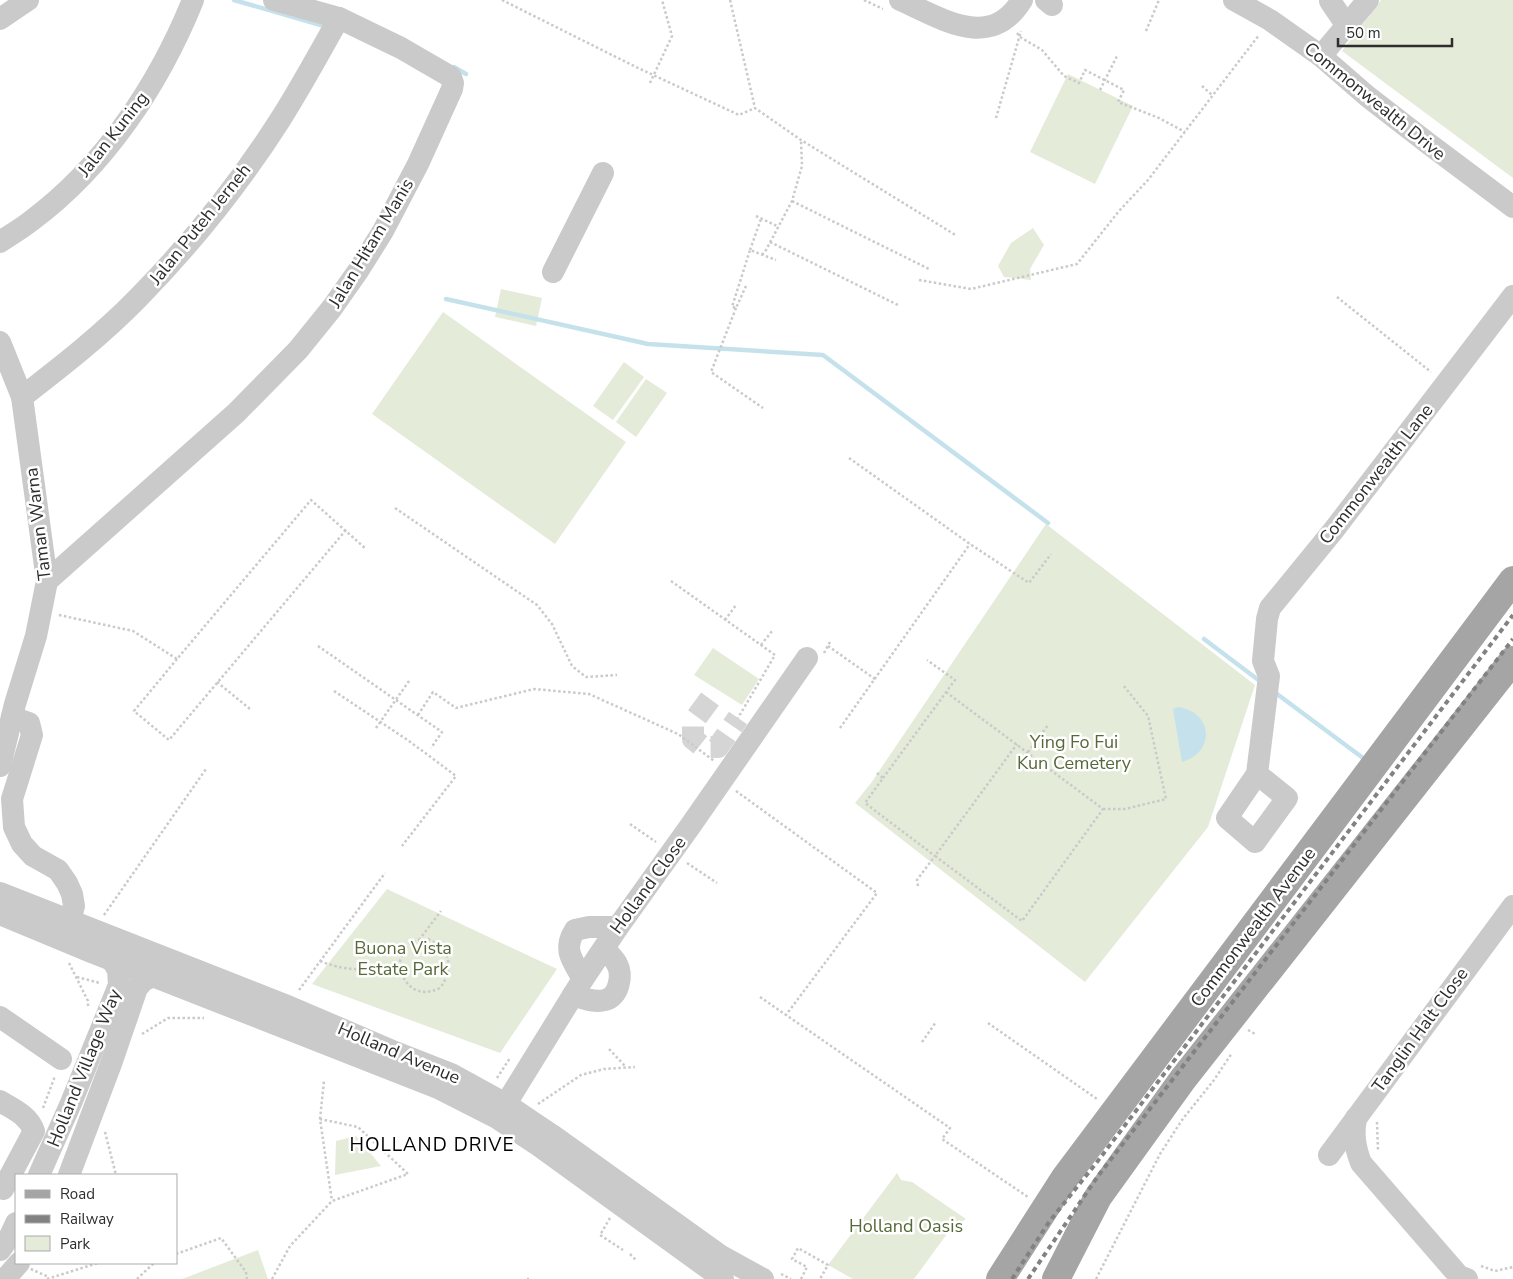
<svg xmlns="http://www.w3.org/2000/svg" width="1513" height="1279" viewBox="0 0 1513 1279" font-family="'Nunito Sans',sans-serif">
<rect width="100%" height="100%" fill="#fff"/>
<g fill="#e5ebd9">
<polygon points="1381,0 1513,0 1513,178 1342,51"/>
<polygon points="1068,74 1133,106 1095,184 1030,152"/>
<polygon points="1033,228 1044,245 1030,269 1031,280 1004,277 998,266 1011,243"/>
<polygon points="501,289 542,298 536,326 495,317"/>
<polygon points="443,312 626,442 555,544 372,414"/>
<polygon points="624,362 644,377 613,420 593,406"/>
<polygon points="646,379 667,393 636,437 616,422"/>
<polygon points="1046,524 1255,685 1208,827 1085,982 855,803 871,783"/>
<polygon points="713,648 759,679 742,705 694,675"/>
<polygon points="387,889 557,969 500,1053 312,984"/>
<polygon points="356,1136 381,1166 335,1175 336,1141"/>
<polygon points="897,1173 901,1180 912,1182 966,1219 960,1223 958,1231 952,1227 914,1279 853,1279 828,1265"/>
<polygon points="258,1250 268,1279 182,1279"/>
</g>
<path fill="#c5e2ec" d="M1178,707C1213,712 1216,752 1182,762L1173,709Z"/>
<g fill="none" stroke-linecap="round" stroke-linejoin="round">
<g stroke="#c5e2ec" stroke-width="4.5">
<polyline points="234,0 324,26"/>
<polyline points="454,67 466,74"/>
<polyline points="446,299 648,344 823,355 1048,523"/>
<polyline points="1204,639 1261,682"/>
<polyline points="1273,691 1367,761"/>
</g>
<polyline stroke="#d5d5d5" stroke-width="22" stroke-dasharray="22 11" stroke-linecap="butt" points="710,699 693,722 693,739 703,747 718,747 738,718"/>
<g stroke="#cacaca" stroke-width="2.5" stroke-dasharray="2.5 2.5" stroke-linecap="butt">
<polyline points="502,0 636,67 739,115 755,108"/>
<polyline points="730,0 755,108 801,140 957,236"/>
<polyline points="864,0 883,9"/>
<polyline points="1146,31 1159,0"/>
<polyline points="1017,33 1020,37 1042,50 1064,76 1079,83 1085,70 1124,90 1118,102 1159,118 1185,132"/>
<polyline points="650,83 672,36 662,0"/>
<polyline points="1202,86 1213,96"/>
<polyline points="1100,90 1117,56"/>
<polyline points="996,118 1021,31"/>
<polyline points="792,201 929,269"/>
<polyline points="756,216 777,226"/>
<polyline points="770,242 900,306"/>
<polyline points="750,250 761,219"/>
<polyline points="762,255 766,250 792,201 802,166 801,140"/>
<polyline points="919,280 971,289 1077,264 1119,211 1148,180 1259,35"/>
<polyline points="746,286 736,308 732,307 750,250 776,260"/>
<polyline points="1337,297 1431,372"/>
<polyline points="736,308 711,372 763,408"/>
<polyline points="849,458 970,544 1029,583 1051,554"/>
<polyline points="395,508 537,605 552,624 572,666 586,677 617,675"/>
<polyline points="671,581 775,655 738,718"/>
<polyline points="59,615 133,631 177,659 311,500 366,549"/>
<polyline points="725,620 736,605"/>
<polyline points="761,645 772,631"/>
<polyline points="318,646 442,732 431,748"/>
<polyline points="828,646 875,679"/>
<polyline points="824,653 830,642"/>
<polyline points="177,659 134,711 169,740 346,530"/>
<polyline points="217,682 250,709"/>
<polyline points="334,691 409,741 456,776 402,846"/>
<polyline points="946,692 1103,809 1022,921 935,856 1017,744"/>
<polyline points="418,715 433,692 456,708 534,689 589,694 678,734 714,761"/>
<polyline points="376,728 409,681"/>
<polyline points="840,728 970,544"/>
<polyline points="1028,752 1048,725"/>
<polyline points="877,773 883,778 865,803 935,856 917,880 918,886"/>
<polyline points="883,778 955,680 927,660"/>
<polyline points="736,791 877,893 786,1015"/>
<polyline points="1103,809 1125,809 1166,799 1148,716 1123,685"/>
<polyline points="630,824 656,842"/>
<polyline points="687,863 717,883"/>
<polyline points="104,915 206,769"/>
<path d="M428,939C450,949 455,968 440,988C418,998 407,988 398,967C404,949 406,940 428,939Z"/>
<polyline points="419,940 441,911"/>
<path d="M320,961C350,973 367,969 398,967"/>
<polyline points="69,963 88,1001 88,1008"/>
<polyline points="77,977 100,983"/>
<polyline points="299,990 385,873"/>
<polyline points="760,997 950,1128 942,1139 1028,1197"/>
<polyline points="988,1023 1097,1099"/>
<polyline points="1248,1030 1255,1034"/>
<polyline points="142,1034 168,1018 204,1018"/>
<polyline points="922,1042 936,1022"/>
<polyline points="609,1049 626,1067"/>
<polyline points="497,1078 510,1058"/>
<polyline points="538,1104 581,1075 604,1069 635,1067"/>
<polyline points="43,1108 55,1076"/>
<polyline points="320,1119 324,1081"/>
<polyline points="1377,1122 1378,1151"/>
<polyline points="105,1132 116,1175"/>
<polyline points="610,1218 600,1235 623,1250"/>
<polyline points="176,1254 221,1238 246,1272 247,1279"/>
<polyline points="630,1254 637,1261"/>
<polyline points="1481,1266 1495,1271 1513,1267"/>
<polyline points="781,1274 791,1279"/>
<polyline points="47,1279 98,1263"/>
<polyline points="137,1279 154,1263"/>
<polyline points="272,1279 290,1246 332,1201 408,1174 358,1127 320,1119 332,1201"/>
<polyline points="527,1279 529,1279"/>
<polyline points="801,1279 807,1267 792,1259 798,1248 828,1265 820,1279"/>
<polyline points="1096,1279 1160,1154 1182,1120 1214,1080 1232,1053"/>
</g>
<g stroke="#cacaca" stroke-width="22">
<path d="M900,0C941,18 990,52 1022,0"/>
<polyline points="1046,0 1052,5"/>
<polyline points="1234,0 1270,20 1321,56 1367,96 1429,144 1513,207"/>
<polyline points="1330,1 1347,26"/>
<polyline points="0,19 28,0"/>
<polyline points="1321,56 1368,0"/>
<path d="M0,242C10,235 21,229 31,221C105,166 159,84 193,0"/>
<polyline points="553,272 603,173"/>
<polyline points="0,342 22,397 47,581 36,636 15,704 0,766"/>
<path d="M22,397C62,366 102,335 138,298C191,244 239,184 280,120C301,87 320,52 339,18"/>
<polyline points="47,581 236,413 298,350 332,308 358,271 383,231 418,164 452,89 453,83 451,77 401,48 339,18 274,0"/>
<polyline points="12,717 29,723 32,735 12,799 14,827 22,844 33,856 58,870 67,883 72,894 74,906 70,921"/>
<polyline points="1257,774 1287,798 1255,842 1227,818 1257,774 1269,676 1263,661 1267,619 1270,608 1333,531 1513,296"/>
<polyline points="0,893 290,1007 395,1052 451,1074 506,1104 552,1135 721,1256 763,1279"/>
<polyline points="0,914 89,951 438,1088 497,1118 538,1145 723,1279"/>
<path d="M583,979C573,961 562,950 575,930L589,927H618"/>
<path d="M573,995C583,998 594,1003 605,1000C619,997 623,975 617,964C614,958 608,953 604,949"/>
<polyline points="0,1017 61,1059"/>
<path d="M0,1101C14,1110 28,1115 34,1131L3,1189"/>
<polyline points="499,1115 583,979 618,927 691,825 807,658"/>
<path d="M1356,1118C1353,1135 1355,1147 1361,1163L1459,1276L1467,1279"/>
<polyline points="1329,1155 1513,906"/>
<polyline points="39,1175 71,1103 119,985 118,970 112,960"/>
<polyline points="69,1175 112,1061 137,988 143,981 153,976"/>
<polyline points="0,1250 10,1236 16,1223"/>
<polyline points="5,1279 19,1263"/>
</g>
<g stroke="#a5a5a5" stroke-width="28">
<polyline points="1000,1279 1064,1179 1513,580"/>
<polyline points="1056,1279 1098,1197 1183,1079 1513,660"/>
</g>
<g stroke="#828282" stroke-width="4" stroke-dasharray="5 4" stroke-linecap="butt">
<polyline points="1012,1279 1049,1222 1097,1162 1513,615"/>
<polyline points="1028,1279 1098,1176 1513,639"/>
</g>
<polyline stroke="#cacaca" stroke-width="2.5" stroke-dasharray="2.5 2.5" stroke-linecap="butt" points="17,1263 49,1277"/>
</g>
<g text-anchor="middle" stroke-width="5" stroke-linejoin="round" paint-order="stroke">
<g font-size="18" fill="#2d2d2d" stroke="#fff">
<text transform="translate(1375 101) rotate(39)" y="6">Commonwealth Drive</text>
<text transform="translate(113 134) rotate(-52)" y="6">Jalan Kuning</text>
<text transform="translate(200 224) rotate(-51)" y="6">Jalan Puteh Jerneh</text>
<text transform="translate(371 243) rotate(-59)" y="6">Jalan Hitam Manis</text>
<text transform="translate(1376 474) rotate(-52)" y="6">Commonwealth Lane</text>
<text transform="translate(38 524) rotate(-97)" y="6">Taman Warna</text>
<text transform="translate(648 885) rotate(-54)" y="6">Holland Close</text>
<text transform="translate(1253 927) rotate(-53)" y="6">Commonwealth Avenue</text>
<text transform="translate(1420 1030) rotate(-54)" y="6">Tanglin Halt Close</text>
<text transform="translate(399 1053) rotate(23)" y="6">Holland Avenue</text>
<text transform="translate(84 1068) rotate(-68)" y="6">Holland Village Way</text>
</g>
<g font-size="18" fill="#566939" stroke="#fff">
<text x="1074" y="748">Ying Fo Fui<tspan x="1074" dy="21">Kun Cemetery</tspan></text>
<text x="403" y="954">Buona Vista<tspan x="403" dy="21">Estate Park</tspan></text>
<text x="906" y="1232">Holland Oasis</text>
</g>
<g font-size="19" letter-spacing="1" fill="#000" stroke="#fff">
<text x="432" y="1151">HOLLAND DRIVE</text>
</g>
</g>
<rect x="15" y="1174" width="162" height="90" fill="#ffffff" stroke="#ababab"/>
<rect x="25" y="1190" width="25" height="8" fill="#a5a5a5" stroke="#ababab"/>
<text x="60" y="1199" font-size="15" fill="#2d2d2d">Road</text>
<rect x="25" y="1215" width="25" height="8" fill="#828282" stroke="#ababab"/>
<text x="60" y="1224" font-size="15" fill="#2d2d2d">Railway</text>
<rect x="25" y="1236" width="25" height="15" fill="#e5ebd9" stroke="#ababab"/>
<text x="60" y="1249" font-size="15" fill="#2d2d2d">Park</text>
<path d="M1338 38v8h114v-8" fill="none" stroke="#2d2d2d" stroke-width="2.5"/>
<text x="1346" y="38" font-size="15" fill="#2d2d2d" stroke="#ffffff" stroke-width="4" paint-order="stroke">50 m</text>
</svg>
